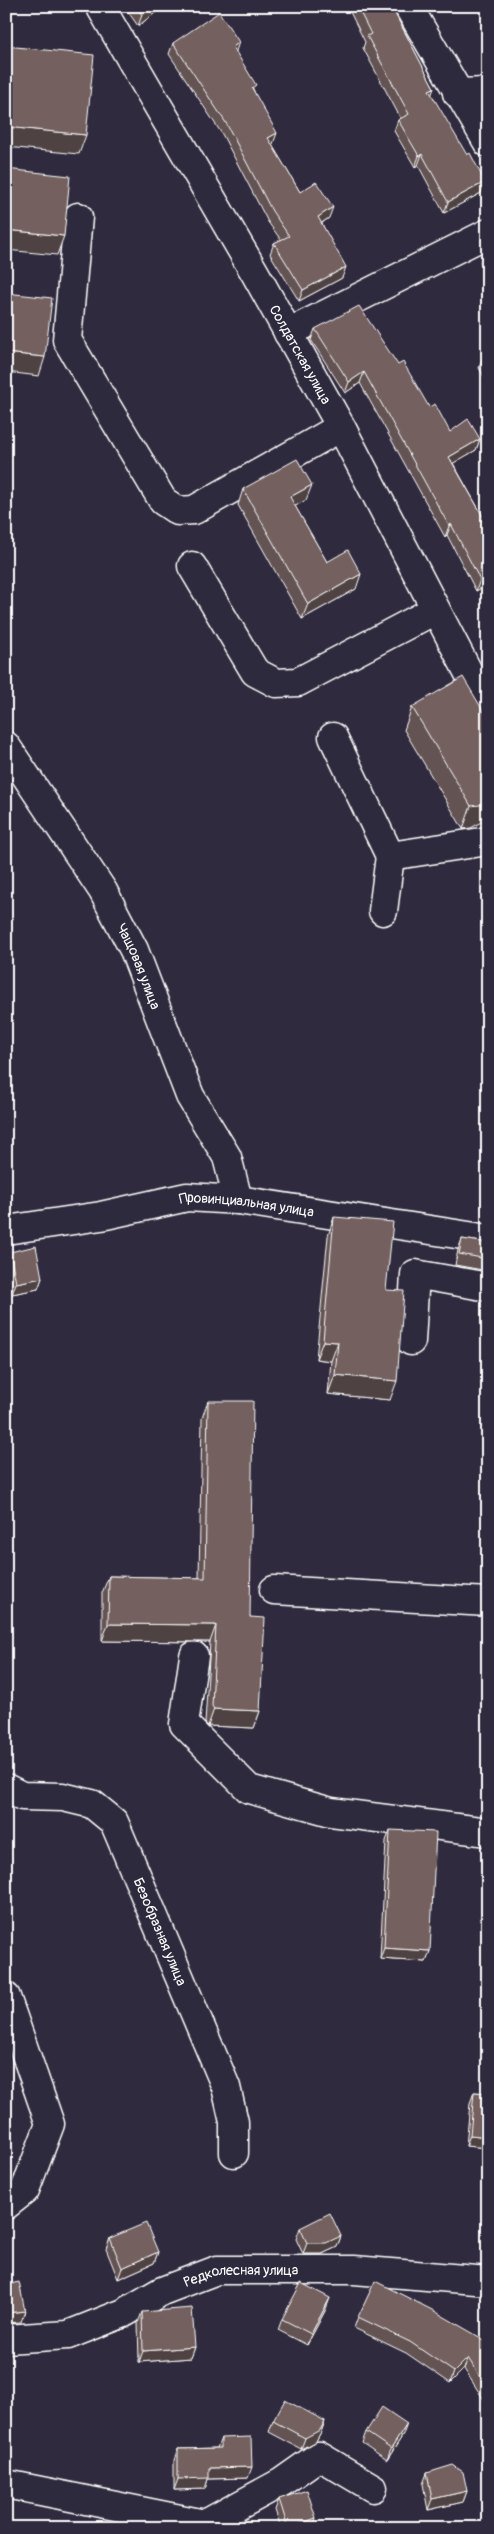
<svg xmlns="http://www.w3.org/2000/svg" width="494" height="2534" viewBox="0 0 494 2534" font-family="Pangolin,sans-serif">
<rect width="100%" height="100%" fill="#2f2a3d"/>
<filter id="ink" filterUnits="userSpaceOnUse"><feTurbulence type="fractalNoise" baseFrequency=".02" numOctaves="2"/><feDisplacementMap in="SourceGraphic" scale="10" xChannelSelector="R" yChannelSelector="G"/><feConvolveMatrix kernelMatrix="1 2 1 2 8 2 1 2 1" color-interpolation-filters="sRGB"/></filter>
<g filter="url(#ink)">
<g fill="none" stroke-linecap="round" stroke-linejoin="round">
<defs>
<g id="minor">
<path id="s1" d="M100,6L255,273L341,427L488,710"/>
<polyline points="408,6 488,143"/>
<polyline points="457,93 488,92"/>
<polyline points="78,217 67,340 163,501 178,511 194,510 341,427"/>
<polyline points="288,333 488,233"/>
<polyline points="192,566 255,672 276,683 298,682 435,610"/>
<polyline points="333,737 390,856 488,841"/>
<path id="s2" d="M6,746L103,891L134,950L190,1096L227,1157L238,1200"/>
<polyline points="383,911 390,856"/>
<path id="s3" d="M6,1230L101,1216L187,1197L238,1200L488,1239"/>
<polyline points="411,1341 415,1274 488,1287"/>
<polyline points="274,1590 488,1602"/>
<polyline points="194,1656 184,1724 249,1789 331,1812 488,1832"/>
<path id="s4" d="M6,1788L22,1796L63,1797L92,1804L114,1822L226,2087L234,2122V2153"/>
<polyline points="6,1997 50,2124 25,2190 6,2205"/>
<path id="s5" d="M6,2339L68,2335L124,2313L162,2291L217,2270H354L488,2281"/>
<polyline points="6,2484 205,2524 282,2482 319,2456 373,2488"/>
</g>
</defs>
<use href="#minor" stroke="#fff" stroke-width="31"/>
<use href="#minor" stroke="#2f2a3d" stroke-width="28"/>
</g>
<g fill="#635352" stroke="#fff">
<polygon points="124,6 164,6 138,26"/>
<polygon points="347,6 391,6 434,88 431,94 481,193 444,213 418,165 415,167 394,131 398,120 401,119 363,48 365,42"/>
<polygon points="173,43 236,52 254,91 273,144 272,145 300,192 329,218 322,223 342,278 299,301 270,254 274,243 281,240 268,222 222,134 169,54"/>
<polygon points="488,248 488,276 480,262 484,250"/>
<polygon points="315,329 398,365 429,407 450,432 480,439 476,450 453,463 485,520 488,518 488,595 483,587 476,591 447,535 445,537 360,383 345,393 311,340"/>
<polygon points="488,355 488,384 479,368 483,357"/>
<polygon points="243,489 306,500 295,506 327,562 356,589 302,619 238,505"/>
<polygon points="412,707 488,719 471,828 463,829 404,730"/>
<polygon points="334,1217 386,1290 390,1400 328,1394 331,1361 316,1359 328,1236"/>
<polygon points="462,1239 488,1243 488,1271 455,1265 458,1250"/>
<polygon points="10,1252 42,1278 38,1289 12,1294 6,1263"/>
<polygon points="208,1401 250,1617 260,1711 254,1728 208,1726 205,1723 210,1642 102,1641 102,1593 109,1576 199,1578 202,1418"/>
<polygon points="390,1830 430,1951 426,1962 380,1959 386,1841"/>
<polygon points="474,2092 488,2093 488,2148 466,2146 470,2103"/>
<polygon points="300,2228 341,2236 337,2247 322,2254 303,2254 296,2239"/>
<polygon points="110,2238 158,2252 154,2263 118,2279 106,2249"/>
<polygon points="326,2309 307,2345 278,2330 282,2319"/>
<polygon points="142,2312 195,2347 191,2358 139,2362 138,2323"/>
<polygon points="358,2317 488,2342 488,2406 464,2369 450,2383 406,2353 354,2328"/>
<polygon points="273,2421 325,2421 321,2432 316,2441 301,2449 269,2432"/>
<polygon points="366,2432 403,2435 387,2460 362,2443"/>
<polygon points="221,2438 248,2478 208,2479 205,2489 174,2490 174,2460 178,2449 217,2448"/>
<polygon points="427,2473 467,2491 463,2502 428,2510 423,2484"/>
<polygon points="279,2499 313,2528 281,2528 275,2510"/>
</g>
<g fill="#504342" stroke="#fff">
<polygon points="153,6 164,6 138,26 142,15"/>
<polygon points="239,42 235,54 233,47"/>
<polygon points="434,88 430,99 429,90"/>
<polygon points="6,127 86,135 79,154 6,147"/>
<polygon points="277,133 273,144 264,149 268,138"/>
<polygon points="422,154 418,165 415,167 419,156"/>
<polygon points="485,182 481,193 444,213 448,202"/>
<polygon points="333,207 329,218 314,228 318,217"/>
<polygon points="6,230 64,236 57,255 6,250"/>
<polygon points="346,267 342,278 299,301 303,290"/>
<polygon points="6,353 45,357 39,376 6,372"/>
<polygon points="364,372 360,383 345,393 349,382"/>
<polygon points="480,439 476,450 445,468 449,457"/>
<polygon points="312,485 306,500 285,512 290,497"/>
<polygon points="451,524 447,535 445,537 449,526"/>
<polygon points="361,574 356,589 302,619 308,604"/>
<polygon points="487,576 483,587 476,591 480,580"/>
<polygon points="488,800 488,818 471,828 463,829 471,806"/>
<polygon points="42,1278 38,1289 12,1294 16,1283"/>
<polygon points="323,1341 338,1342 331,1361 316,1359"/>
<polygon points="335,1375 397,1381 390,1400 328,1394"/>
<polygon points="108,1624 216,1625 210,1642 102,1641"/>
<polygon points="214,1709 260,1711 254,1728 208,1726"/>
<polygon points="384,1948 430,1951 426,1962 380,1959"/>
<polygon points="470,2135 488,2137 488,2148 466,2146"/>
<polygon points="341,2236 337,2247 322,2254 303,2254 307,2243"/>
<polygon points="158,2252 154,2263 118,2279 122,2268"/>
<polygon points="330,2298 326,2309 307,2345 311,2334"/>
<polygon points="25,2311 21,2322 6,2323 6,2313"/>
<polygon points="195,2347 191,2358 139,2362 143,2351"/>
<polygon points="468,2358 464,2369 450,2383 454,2372"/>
<polygon points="325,2421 321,2432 316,2441 301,2449 305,2438"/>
<polygon points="407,2424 403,2435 387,2460 391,2449"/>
<polygon points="252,2467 248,2478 208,2479 205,2489 174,2490 178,2479 209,2468"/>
<polygon points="467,2491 463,2502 428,2510 432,2499"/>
<polygon points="316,2518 313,2528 288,2528"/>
</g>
<g fill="#73605f" stroke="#fff">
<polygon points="136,6 153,6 142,15"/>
<polygon points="357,6 391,6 434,88 429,90 467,155 470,153 485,182 448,202 422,154 419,156 398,120 409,114 367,36 371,34"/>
<polygon points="219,12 239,42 233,47 256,85 252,88 277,133 268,138 300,192 316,182 333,207 318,217 346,267 303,290 274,243 289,236 272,211 226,123 173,43"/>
<polygon points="6,46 94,55 86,135 6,127"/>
<polygon points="6,169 70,176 64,236 6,230"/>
<polygon points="488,248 488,257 484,250"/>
<polygon points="6,293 52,298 45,357 6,353"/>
<polygon points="359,306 398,365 403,362 429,407 435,404 450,432 468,419 480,439 449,457 485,520 488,518 488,576 487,576 480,580 451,524 449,526 364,372 349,382 315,329"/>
<polygon points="488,355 488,366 483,357"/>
<polygon points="297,459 312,485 290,497 327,562 348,550 361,574 308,604 243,489"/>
<polygon points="463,677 488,719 488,800 480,805 471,806 412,707"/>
<polygon points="334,1217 393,1222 386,1290 404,1291 397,1381 335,1375 338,1342 323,1341"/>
<polygon points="462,1239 488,1243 488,1259 459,1254"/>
<polygon points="36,1246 42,1278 16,1283 10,1252"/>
<polygon points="208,1401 253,1401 250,1617 265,1618 260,1711 214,1709 212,1706 216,1625 108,1624 109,1576 205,1578"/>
<polygon points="390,1830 436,1832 430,1951 384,1948"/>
<polygon points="474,2092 488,2093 488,2137 470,2135"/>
<polygon points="330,2213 341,2236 326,2243 307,2243 300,2228"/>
<polygon points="146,2223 158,2252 122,2268 110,2238"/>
<polygon points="375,2281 436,2312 488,2342 488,2389 468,2358 454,2372 410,2342 358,2317"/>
<polygon points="19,2282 25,2311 6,2313 6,2285"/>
<polygon points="301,2283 330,2298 311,2334 282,2319"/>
<polygon points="192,2308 195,2347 143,2351 142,2312"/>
<polygon points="285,2400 325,2421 320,2430 305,2438 273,2421"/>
<polygon points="382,2407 407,2424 391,2449 366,2432"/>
<polygon points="251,2437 252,2467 209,2468 209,2478 178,2479 178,2449 221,2448 221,2438"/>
<polygon points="453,2465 463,2472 467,2491 432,2499 427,2473"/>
<polygon points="307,2490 316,2518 288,2528 279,2499"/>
</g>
</g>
<g text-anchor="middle" stroke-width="5" stroke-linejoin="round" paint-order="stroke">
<g font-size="14" fill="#fff" stroke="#2f2a3d">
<text dy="5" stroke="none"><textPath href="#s1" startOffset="402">Солдатская улица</textPath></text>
<text dy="5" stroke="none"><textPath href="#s2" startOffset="258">Чащовая улица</textPath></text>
<text dy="5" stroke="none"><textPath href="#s3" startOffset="244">Провинциальная улица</textPath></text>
<text dy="5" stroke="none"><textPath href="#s4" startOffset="236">Безобразная улица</textPath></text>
<text dy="5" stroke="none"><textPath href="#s5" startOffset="248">Редколесная улица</textPath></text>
</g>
</g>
<rect width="494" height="2534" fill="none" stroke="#2f2a3d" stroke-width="25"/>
<rect x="12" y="12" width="469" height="2509" fill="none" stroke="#fff" stroke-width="2" filter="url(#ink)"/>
</svg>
